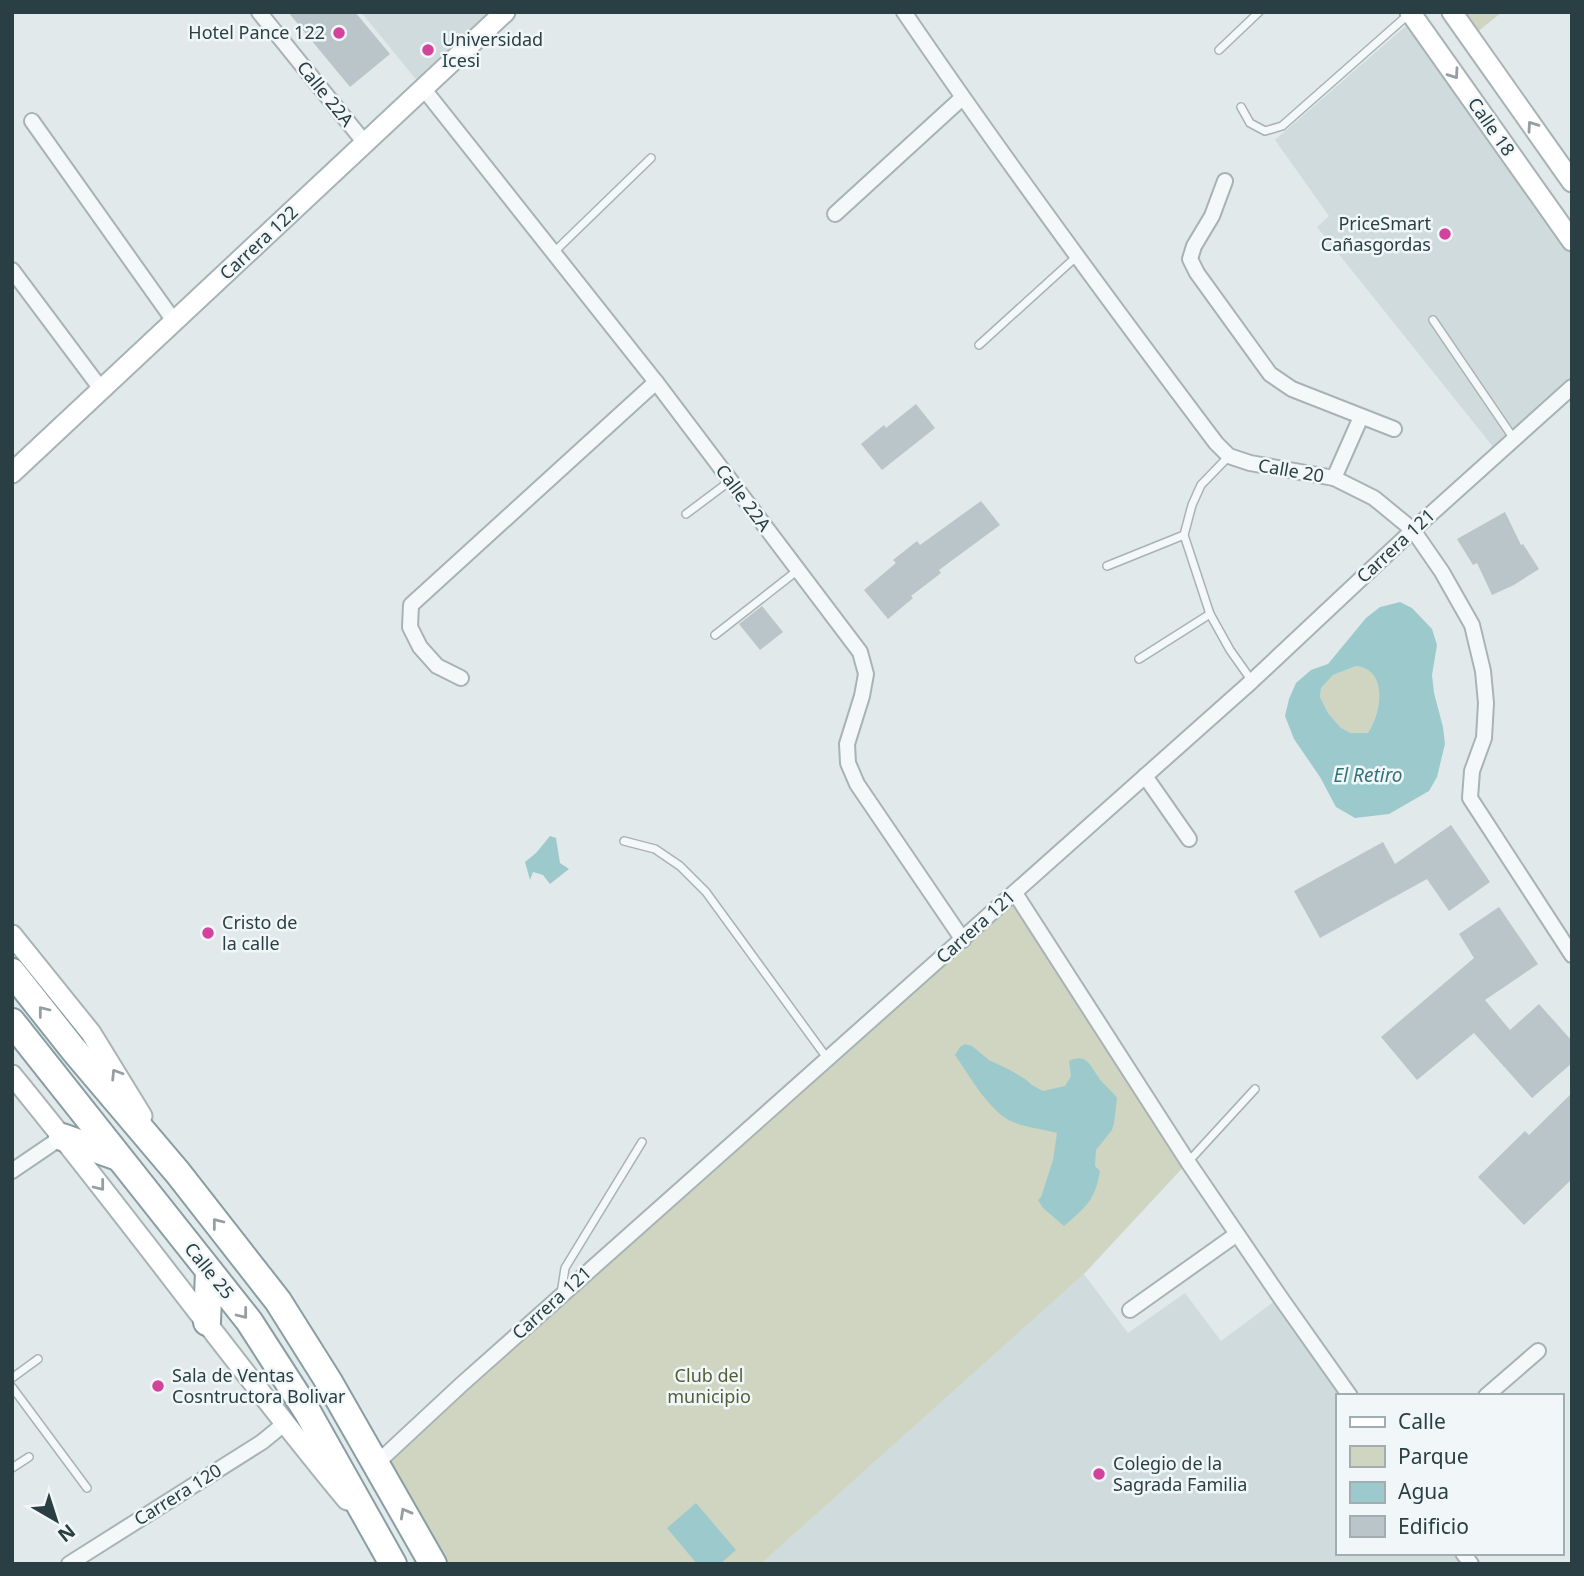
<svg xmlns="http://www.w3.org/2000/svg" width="1584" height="1576" viewBox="0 0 1584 1576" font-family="'Noto Sans',sans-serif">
<rect width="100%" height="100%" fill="#e2e9eb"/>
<g fill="#d0dbdd">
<polygon points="361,12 505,12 423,88"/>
<polygon points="1415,18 1572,241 1572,387 1498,453 1317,227 1329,216 1275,140"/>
<polygon points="1084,1274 1128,1333 1185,1293 1221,1341 1280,1297 1350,1396 1337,1396 1337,1553 1463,1553 1471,1564 761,1564"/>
</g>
<g fill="#d0d5c2">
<polygon points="1452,12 1502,12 1470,38"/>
<path d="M1356,666C1390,670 1380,713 1368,733H1351L1341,728L1328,713L1320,697L1321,688L1333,675Z"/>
<polygon points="1015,893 1188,1162 1084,1274 761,1564 433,1564 377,1463"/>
</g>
<g fill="#9ccacc" fill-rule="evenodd">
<path d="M1400,602L1412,608L1432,629L1437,645L1432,675L1434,693L1443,727L1445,744L1437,777L1429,791L1389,814L1355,818L1336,807L1320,777L1294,739L1285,716L1289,699L1296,683L1311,670L1328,664L1366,618L1380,607ZM1356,666C1389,670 1381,713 1368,733H1351L1341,728L1328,713L1320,697L1321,688L1333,675Z"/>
<polygon points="550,836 556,838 560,863 569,869 550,884 543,875 533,872 530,880 525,862 536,853"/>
<path d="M965,1044L972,1046L989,1060L1010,1070L1025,1079L1032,1085L1043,1091L1065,1086L1071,1076L1069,1061C1085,1053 1089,1063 1097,1075C1102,1084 1111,1089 1117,1098L1114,1123L1112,1130L1096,1150L1095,1166L1100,1171C1095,1201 1085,1208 1064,1226L1043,1208L1038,1200L1041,1197L1053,1160L1057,1133C1043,1129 1027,1128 1013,1122C991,1114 968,1074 955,1055L960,1047Z"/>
<polygon points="696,1503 736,1550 720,1564 697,1564 667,1528"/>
</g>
<g fill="#b9c5c8">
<polygon points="288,12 355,12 390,54 350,87"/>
<polygon points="916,404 935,428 882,470 861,444 884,425 886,428"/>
<polygon points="981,501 1000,525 939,570 941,573 911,596 913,598 888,619 864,590 896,563 893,560 917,541 920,545"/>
<polygon points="1505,512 1521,545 1523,544 1539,569 1514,585 1492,595 1477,563 1473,565 1457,539"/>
<polygon points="762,606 783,632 760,650 739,624"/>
<polygon points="1451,825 1490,882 1449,911 1427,879 1320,938 1294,891 1383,842 1395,864"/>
<polygon points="1499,907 1538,964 1485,1000 1510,1030 1539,1004 1572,1041 1572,1063 1532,1098 1474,1033 1417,1080 1381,1037 1474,958 1459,934"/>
<polygon points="1572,1093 1572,1179 1524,1225 1478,1177 1525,1131 1529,1135"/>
</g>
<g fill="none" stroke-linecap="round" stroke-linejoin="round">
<defs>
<g id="lane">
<polyline points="1219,50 1259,12"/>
<polyline points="1241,107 1250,123 1265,131 1282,126 1409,14"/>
<polyline points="553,253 651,158"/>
<polyline points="1433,320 1514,439"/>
<polyline points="979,345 1076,257"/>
<polyline points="1229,456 1201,485 1192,505 1184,535 1210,614 1230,650 1252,681"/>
<polyline points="686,514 730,481"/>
<polyline points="1107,566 1184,535"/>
<polyline points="715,635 798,570"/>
<polyline points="1139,659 1210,614"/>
<polyline points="624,841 655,849 680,866 706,892 827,1058"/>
<polyline points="1188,1162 1255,1089"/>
<polyline points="561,1294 565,1268 642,1142"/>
<polyline points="12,1378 38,1359"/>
<polyline points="12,1387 87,1488"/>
<polyline points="12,1468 29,1457"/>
</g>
<g id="street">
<polyline points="259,12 365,143"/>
<path d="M904,12C1004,159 1109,301 1216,443L1229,456L1250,463L1334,478L1374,498L1413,530L1442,572L1472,625L1483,671L1486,703L1484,738L1472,771L1470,798L1572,955"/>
<polyline points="423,88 656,382 860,652 866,674 862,696 847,744 848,763 857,784 963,940"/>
<polyline points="32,121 174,321"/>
<polyline points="1225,181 1212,216 1194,246 1190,259 1197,273 1270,374 1292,389 1394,429"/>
<polyline points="835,214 962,98"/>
<polyline points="12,270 101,389"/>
<polyline points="1334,478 1361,417"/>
<polyline points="461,678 437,666 420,647 410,627 411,605 656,382"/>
<polyline points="1145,776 1189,839"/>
<polyline points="1015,893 1188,1162 1280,1297 1350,1396"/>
<polyline points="12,1171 62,1137"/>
<polyline points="1130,1310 1237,1234"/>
<polyline points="1486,1396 1538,1351"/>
<polyline points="377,1463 462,1384 1252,681 1413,530 1572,387"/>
<polyline points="1463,1553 1471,1564"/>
<polyline points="69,1564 262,1442 284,1424"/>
</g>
<g id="secondary">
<polyline points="1410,12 1572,241"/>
<polyline points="1452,12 1572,182"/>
<polyline points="12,473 505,12"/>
<polyline points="12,935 91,1033 142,1116"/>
<path d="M12,1075C127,1215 232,1361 347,1500"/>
</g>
<g id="highway">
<polyline points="12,972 73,1049 178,1173 278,1301 329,1382 433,1564"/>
<polyline points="12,1022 249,1321 307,1411 393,1564"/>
<polyline points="62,1137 118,1157"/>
<polyline points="207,1322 209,1271"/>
</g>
</defs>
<use href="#lane" stroke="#a7b3b5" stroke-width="10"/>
<use href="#street" stroke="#a7b3b5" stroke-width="18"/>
<use href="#secondary" stroke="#a7b3b5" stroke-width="23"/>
<use href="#highway" stroke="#889ea2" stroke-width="30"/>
<use href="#lane" stroke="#f5f8f9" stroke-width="7"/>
<use href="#street" stroke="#f5f8f9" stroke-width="14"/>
<use href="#secondary" stroke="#fff" stroke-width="19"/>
<use href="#highway" stroke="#fff" stroke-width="26"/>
</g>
<defs><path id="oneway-chevron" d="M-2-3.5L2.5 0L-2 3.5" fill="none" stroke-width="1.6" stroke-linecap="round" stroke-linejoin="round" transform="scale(1.75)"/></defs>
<g stroke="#949fa1">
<use href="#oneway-chevron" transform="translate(1454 74) rotate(55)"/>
<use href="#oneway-chevron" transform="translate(1532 126) rotate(-125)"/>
<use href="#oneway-chevron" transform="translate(43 1011) rotate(-128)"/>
<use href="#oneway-chevron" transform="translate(116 1074) rotate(-122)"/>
<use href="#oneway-chevron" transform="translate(100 1186) rotate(52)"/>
<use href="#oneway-chevron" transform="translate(217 1223) rotate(-128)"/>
<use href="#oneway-chevron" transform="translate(243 1314) rotate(52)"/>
<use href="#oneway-chevron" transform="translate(405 1513) rotate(-119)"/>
</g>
<g fill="#d3439d" stroke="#f1f7f8" stroke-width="2.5">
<circle cx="339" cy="33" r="7"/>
<circle cx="428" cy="50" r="7"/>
<circle cx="1445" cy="234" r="7"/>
<circle cx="208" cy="933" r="7"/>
<circle cx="158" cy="1386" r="7"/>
<circle cx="1099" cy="1474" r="7"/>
</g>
<g text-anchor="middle" stroke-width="5" stroke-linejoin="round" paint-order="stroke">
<g font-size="18" fill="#293f43" stroke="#f1f7f8" text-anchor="start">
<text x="325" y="39" text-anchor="end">Hotel Pance 122</text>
<text x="442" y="46">Universidad<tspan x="442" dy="21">Icesi</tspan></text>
<text x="1431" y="230" text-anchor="end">PriceSmart<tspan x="1431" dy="21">Cañasgordas</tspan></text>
<text x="222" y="929">Cristo de<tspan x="222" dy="21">la calle</tspan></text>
<text x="172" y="1382">Sala de Ventas<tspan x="172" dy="21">Cosntructora Bolivar</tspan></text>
<text x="1113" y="1470">Colegio de la<tspan x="1113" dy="21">Sagrada Familia</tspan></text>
</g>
<g font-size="18" fill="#293f43" stroke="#f1f7f8">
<text transform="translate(325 94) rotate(51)" y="6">Calle 22A</text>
<text transform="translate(1491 127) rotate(55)" y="6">Calle 18</text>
<text transform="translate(259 243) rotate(-43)" y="6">Carrera 122</text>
<text transform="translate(1291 471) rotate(10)" y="6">Calle 20</text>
<text transform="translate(743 498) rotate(53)" y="6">Calle 22A</text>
<text transform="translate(1396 546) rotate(-43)" y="6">Carrera 121</text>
<text transform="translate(976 927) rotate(-42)" y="6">Carrera 121</text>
<text transform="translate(209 1271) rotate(51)" y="6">Calle 25</text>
<text transform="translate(552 1303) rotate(-42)" y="6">Carrera 121</text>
<text transform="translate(178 1495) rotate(-32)" y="6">Carrera 120</text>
</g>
<g font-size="18" fill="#515f36" stroke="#f1f7f8">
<text x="709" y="1382">Club del<tspan x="709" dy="21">municipio</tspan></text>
</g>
<g font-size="19" font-style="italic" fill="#327379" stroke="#f1f7f8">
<text x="1368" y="782">El Retiro</text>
</g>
</g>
<rect width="1584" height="1576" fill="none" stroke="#293f43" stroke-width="28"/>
<rect x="1336" y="1394" width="228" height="161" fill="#f1f7f8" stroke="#a1adb0" stroke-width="2"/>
<rect x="1350" y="1417" width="35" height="10" fill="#ffffff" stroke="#a1adb0" stroke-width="2"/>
<text x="1398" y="1429" font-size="21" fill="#293f43">Calle</text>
<rect x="1350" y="1446" width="35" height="21" fill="#d0d5c2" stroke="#a1adb0" stroke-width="2"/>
<text x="1398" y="1464" font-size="21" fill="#293f43">Parque</text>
<rect x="1350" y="1482" width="35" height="21" fill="#9ccacc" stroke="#a1adb0" stroke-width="2"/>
<text x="1398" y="1499" font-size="21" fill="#293f43">Agua</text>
<rect x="1350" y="1516" width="35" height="21" fill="#b9c5c8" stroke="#a1adb0" stroke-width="2"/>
<text x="1398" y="1534" font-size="21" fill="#293f43">Edificio</text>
<g transform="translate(56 1520) rotate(141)" stroke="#f1f7f8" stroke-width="5" paint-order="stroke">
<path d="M0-5L12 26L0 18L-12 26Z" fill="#293f43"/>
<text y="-10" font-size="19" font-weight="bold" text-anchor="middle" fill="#293f43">N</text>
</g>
</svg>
